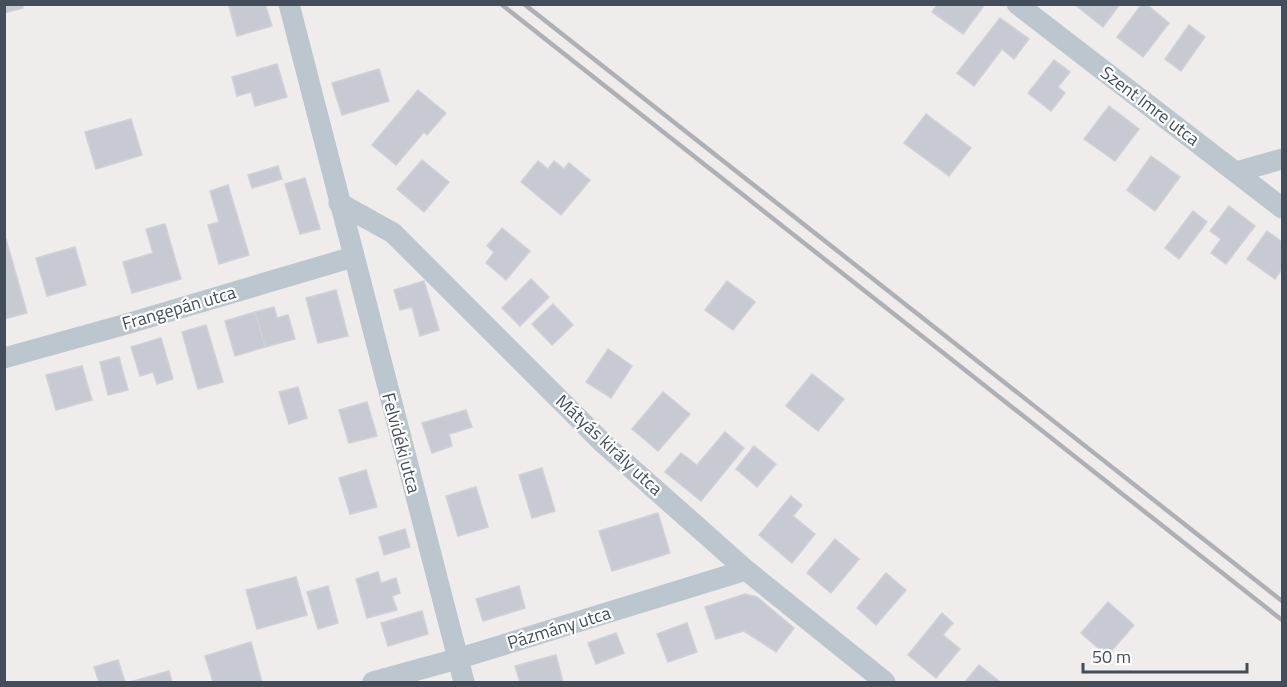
<svg xmlns="http://www.w3.org/2000/svg" width="1287" height="687" viewBox="0 0 1287 687" font-family="'Titillium Web',sans-serif">
<rect width="100%" height="100%" fill="#efeceb"/>
<g fill="#c7cad2" stroke="#cfd1d8" stroke-width="1.5">
<polygon points="4,4 22,4 23,8 4,13"/>
<polygon points="235,4 265,4 272,26 237,36 229,6"/>
<polygon points="938,4 980,4 983,7 963,34 932,12"/>
<polygon points="1074,4 1120,4 1103,27"/>
<polygon points="1142,4 1146,4 1169,23 1143,57 1117,37"/>
<polygon points="1000,18 1029,39 1014,59 1002,49 974,86 957,73"/>
<polygon points="1189,25 1205,37 1181,71 1165,59"/>
<polygon points="1054,60 1070,72 1058,87 1065,93 1051,111 1028,93"/>
<polygon points="277,64 287,97 255,106 251,92 237,96 232,77"/>
<polygon points="379,69 389,101 342,115 332,83"/>
<polygon points="418,90 446,113 427,135 424,132 396,165 372,145"/>
<polygon points="1109,106 1139,129 1115,161 1084,139"/>
<polygon points="926,114 971,148 949,176 904,143"/>
<polygon points="131,119 142,155 96,169 85,132"/>
<polygon points="1151,156 1180,177 1155,211 1127,190"/>
<polygon points="422,160 449,182 424,212 397,189"/>
<polygon points="538,161 548,169 554,161 564,169 569,163 590,180 561,215 521,182"/>
<polygon points="278,166 282,179 252,188 248,175"/>
<polygon points="305,178 320,229 300,234 285,184"/>
<polygon points="228,185 249,255 219,264 208,225 219,222 210,191"/>
<polygon points="1229,206 1255,226 1226,264 1211,253 1221,239 1210,231"/>
<polygon points="1193,211 1207,222 1179,259 1165,248"/>
<polygon points="165,224 181,279 132,293 123,262 153,253 146,229"/>
<polygon points="502,228 530,251 506,280 486,263 494,252 487,246"/>
<polygon points="1267,231 1282,242 1282,269 1275,279 1247,259"/>
<polygon points="6,239 27,313 4,319 4,240"/>
<polygon points="75,247 86,285 47,296 36,258"/>
<polygon points="531,279 549,297 520,326 502,308"/>
<polygon points="424,281 439,330 420,336 412,307 400,310 394,290"/>
<polygon points="727,281 755,302 733,330 705,310"/>
<polygon points="336,290 348,336 318,343 306,298"/>
<polygon points="553,304 573,325 552,345 532,324"/>
<polygon points="274,307 277,318 288,315 295,339 265,347 255,312"/>
<polygon points="255,312 265,347 235,356 225,321"/>
<polygon points="206,325 223,382 198,389 182,332"/>
<polygon points="161,338 173,379 157,384 153,372 140,376 131,347"/>
<polygon points="608,349 632,366 611,398 586,382"/>
<polygon points="119,357 128,390 108,395 100,362"/>
<polygon points="82,366 92,400 56,410 46,375"/>
<polygon points="812,374 844,399 818,431 786,406"/>
<polygon points="298,387 307,418 289,424 279,392"/>
<polygon points="663,392 690,414 658,451 632,429"/>
<polygon points="367,402 377,436 349,443 339,410"/>
<polygon points="466,410 472,427 449,434 452,446 432,453 422,423"/>
<polygon points="725,432 744,448 701,501 665,472 681,453 697,465"/>
<polygon points="754,446 776,464 757,487 736,469"/>
<polygon points="542,468 555,511 532,518 519,475"/>
<polygon points="366,470 377,507 350,514 339,478"/>
<polygon points="476,487 488,527 458,536 446,496"/>
<polygon points="791,496 802,505 793,516 815,534 792,563 759,535"/>
<polygon points="658,513 670,553 612,571 599,531"/>
<polygon points="405,529 410,547 384,555 379,537"/>
<polygon points="835,539 859,559 831,593 807,573"/>
<polygon points="378,572 381,583 396,578 400,593 392,596 397,610 367,618 356,579"/>
<polygon points="886,573 906,590 876,625 857,608"/>
<polygon points="296,577 307,615 257,629 246,590"/>
<polygon points="328,586 338,623 318,629 307,592"/>
<polygon points="519,586 525,608 483,621 476,599"/>
<polygon points="745,594 757,597 794,628 776,652 744,631 716,639 705,607"/>
<polygon points="1108,602 1134,625 1107,656 1081,633"/>
<polygon points="422,611 428,634 388,646 381,623"/>
<polygon points="942,613 953,623 943,635 960,649 936,678 908,655"/>
<polygon points="687,623 697,652 668,662 657,634"/>
<polygon points="616,633 624,653 596,664 588,643"/>
<polygon points="251,642 262,682 213,682 205,656"/>
<polygon points="556,655 563,682 520,682 515,666"/>
<polygon points="118,660 125,682 99,682 94,667"/>
<polygon points="979,665 999,681 997,682 965,682"/>
<polygon points="169,671 172,682 130,682"/>
</g>
<g fill="none" stroke-linecap="round" stroke-linejoin="round">
<g stroke="#bbc6cf" stroke-width="21">
<polyline points="289,4 464,682"/>
<polyline points="1017,4 1282,208"/>
<polyline points="1236,172 1282,159"/>
<polyline points="339,203 393,233 604,444 746,570 885,682"/>
<polyline points="4,358 123,325 353,257"/>
<polyline points="373,682 457,659 746,570"/>
</g>
<g stroke="#adb1b7" stroke-width="4.5">
<polyline points="501,4 1282,620"/>
<polyline points="524,4 1282,601"/>
</g>
</g>
<g text-anchor="middle" stroke-width="4.5" stroke-linejoin="round" paint-order="stroke">
<g font-size="18" fill="#434e5a" stroke="#fff">
<text transform="translate(1150 106) rotate(37)" y="6">Szent Imre utca</text>
<text transform="translate(179 308) rotate(-16)" y="6">Frangepán utca</text>
<text transform="translate(401 443) rotate(75)" y="6">Felvidéki utca</text>
<text transform="translate(609 445) rotate(43)" y="6">Mátyás király utca</text>
<text transform="translate(559 628) rotate(-17)" y="6">Pázmány utca</text>
</g>
</g>
<rect width="1287" height="687" fill="none" stroke="#434e5a" stroke-width="12"/>
<path d="M1083 663v9h164v-9" fill="none" stroke="#434e5a" stroke-width="3"/>
<text x="1092" y="663" font-size="18" fill="#434e5a" stroke="#ffffff" stroke-width="4.5" paint-order="stroke">50 m</text>
</svg>
